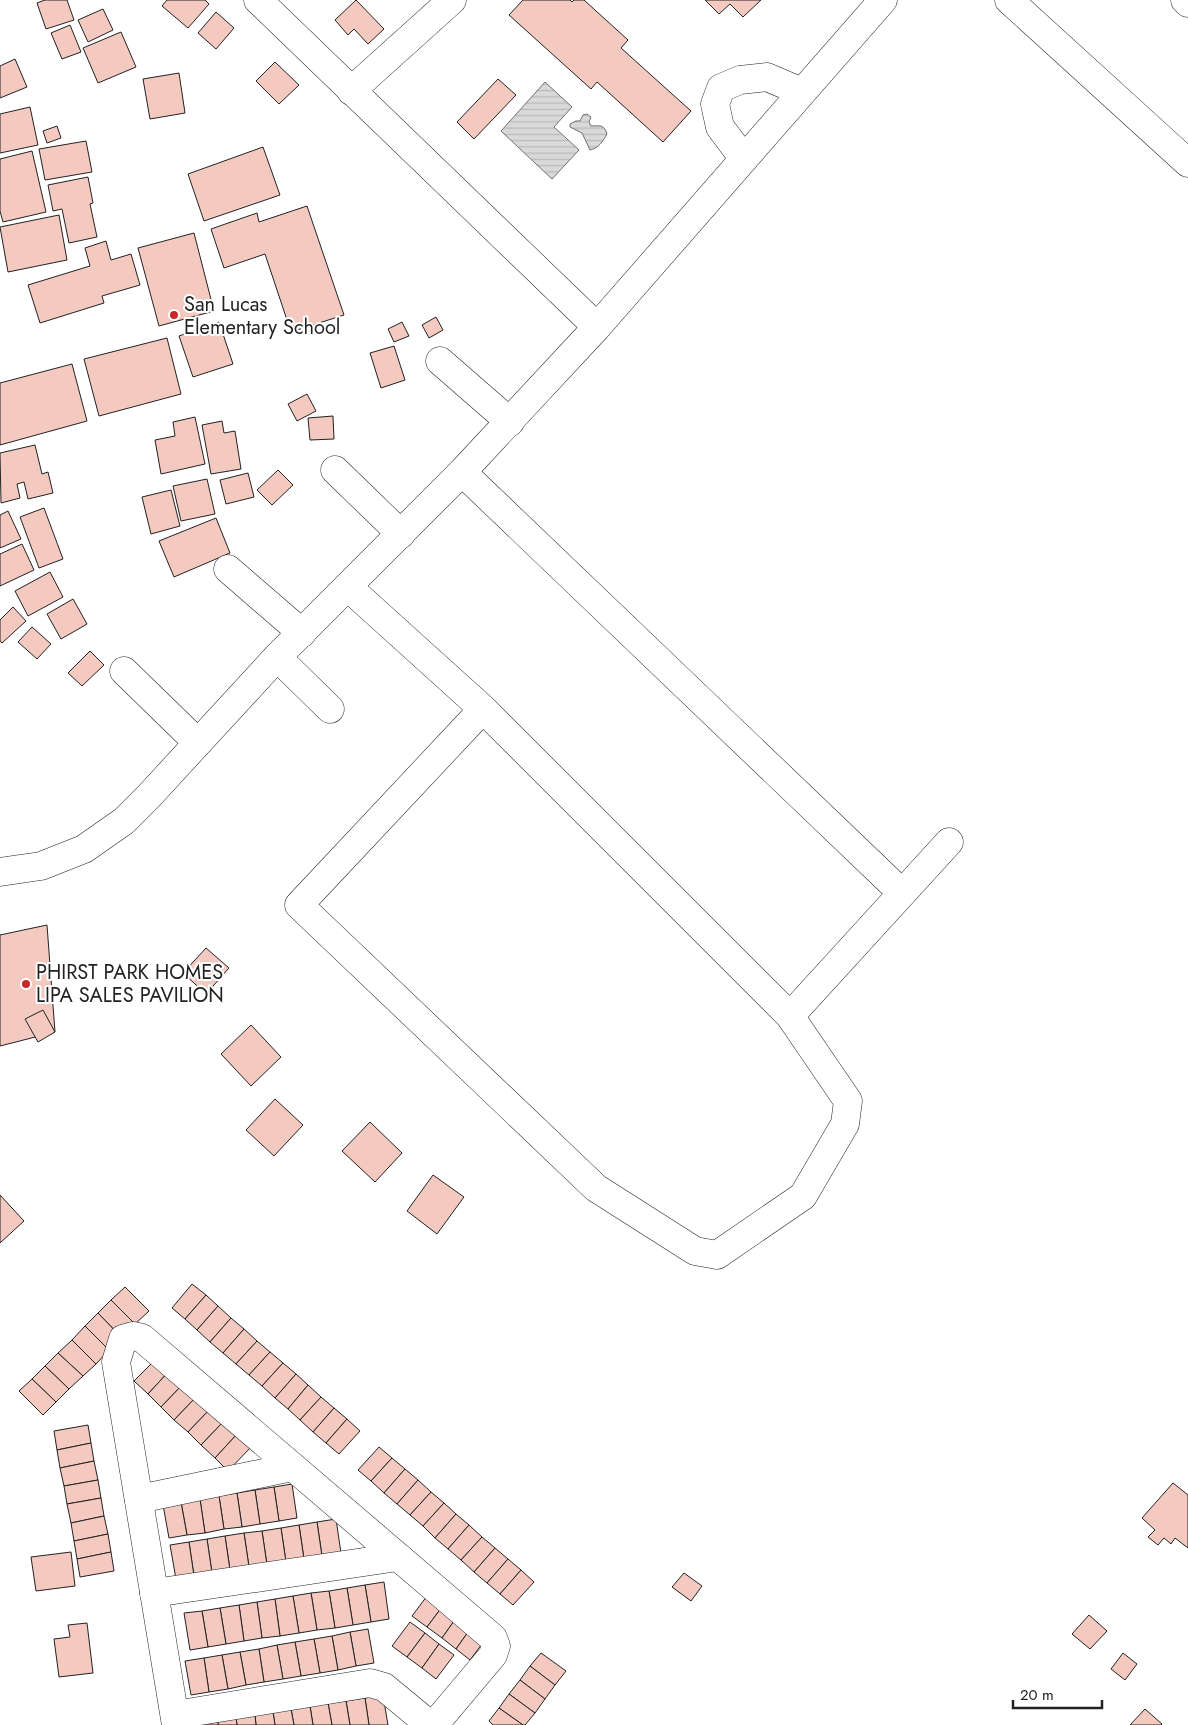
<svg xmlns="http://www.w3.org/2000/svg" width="1188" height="1725" viewBox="0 0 1188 1725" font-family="Jost,sans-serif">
<defs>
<pattern id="water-rules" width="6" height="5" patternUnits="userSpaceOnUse" patternTransform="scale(1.25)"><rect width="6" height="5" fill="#d9d9d9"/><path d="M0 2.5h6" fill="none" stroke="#bababa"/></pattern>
</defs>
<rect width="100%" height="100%" fill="#fff"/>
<g fill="url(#water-rules)" stroke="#6f6f6f">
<polygon points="545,82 572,107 554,127 579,150 552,179 501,131"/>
<path d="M587,114L591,117L589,122L591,126C600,126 604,124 607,134C603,141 599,148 590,150L582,133L570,127V124L576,121H580L583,115Z"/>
</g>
<g fill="#f3c9c0" stroke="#222">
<polygon points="45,0 67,0 74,20 46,29 37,3"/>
<polygon points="167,0 205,0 209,4 188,28 162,6"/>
<polygon points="356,0 384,29 368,44 354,29 348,35 335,20"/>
<polygon points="523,0 570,0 572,2 574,0 584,0 628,40 621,48 691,111 663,142 597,82 591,89 509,15"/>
<polygon points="705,0 761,0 743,17 730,4 719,14"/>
<polygon points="103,9 113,30 88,42 78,20"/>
<polygon points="216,12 234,28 216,49 198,33"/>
<polygon points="70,25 81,52 62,59 51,33"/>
<polygon points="121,32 136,67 98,83 83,48"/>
<polygon points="15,59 27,87 0,98 0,66"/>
<polygon points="275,62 299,85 279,104 256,81"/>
<polygon points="179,73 185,113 150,119 143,79"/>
<polygon points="498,79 516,95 474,139 457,122"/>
<polygon points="30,107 38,145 0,153 0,114"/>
<polygon points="57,126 61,138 47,143 43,131"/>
<polygon points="86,141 92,172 45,180 39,149"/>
<polygon points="263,147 280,195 204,221 188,174"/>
<polygon points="32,151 46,212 3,222 0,211 0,159"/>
<polygon points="88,177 93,203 90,204 97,237 69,243 62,209 53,211 48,185"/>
<polygon points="307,206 344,315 291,332 265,254 224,268 211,229 257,213 259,222"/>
<polygon points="59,215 67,260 8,272 0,227"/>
<polygon points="194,233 214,311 159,326 138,248"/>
<polygon points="106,241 111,260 131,254 140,285 102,296 104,303 40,323 28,285 90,266 85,248"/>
<polygon points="436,317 443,330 429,338 422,325"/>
<polygon points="219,322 233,364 193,377 179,336"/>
<polygon points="402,322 409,336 394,342 388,329"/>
<polygon points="167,338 181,394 99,416 84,359"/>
<polygon points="394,346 405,380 381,388 370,353"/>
<polygon points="72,364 87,421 0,445 0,383"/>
<polygon points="307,394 316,411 297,421 288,404"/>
<polygon points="333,416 334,439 310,440 308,418"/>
<polygon points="195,417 205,464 161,474 155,440 175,436 173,422"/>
<polygon points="222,421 224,433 235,431 241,469 211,474 202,425"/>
<polygon points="35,445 42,474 48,472 53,493 28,499 24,482 17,484 20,498 1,503 0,453"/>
<polygon points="278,470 293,485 272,505 257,490"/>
<polygon points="248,473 254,497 226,504 220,480"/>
<polygon points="207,479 215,514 181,521 173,486"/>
<polygon points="171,490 180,526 151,534 142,497"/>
<polygon points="44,508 63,559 39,568 20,517"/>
<polygon points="8,511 21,539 0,548 0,515"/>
<polygon points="216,518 230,553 174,577 159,541"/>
<polygon points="22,544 34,570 0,586 0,554"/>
<polygon points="50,572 63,597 28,616 15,591"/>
<polygon points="73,599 87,624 61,639 47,614"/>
<polygon points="13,607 26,621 2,643 0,641 0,620"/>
<polygon points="32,627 51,644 37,659 18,642"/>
<polygon points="90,651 104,665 82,686 68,673"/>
<polygon points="47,925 55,1032 0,1046 0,935"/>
<polygon points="206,948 229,968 206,994 183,973"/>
<polygon points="43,1010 55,1032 38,1042 25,1019"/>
<polygon points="251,1025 281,1057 251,1086 221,1054"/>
<polygon points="275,1099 303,1125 274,1156 246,1130"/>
<polygon points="370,1122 402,1153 375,1182 342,1151"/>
<polygon points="433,1175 464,1197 437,1234 407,1211"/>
<polygon points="0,1195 24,1221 0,1243"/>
<polygon points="192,1284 206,1295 185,1319 172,1308"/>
<polygon points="125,1287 149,1311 135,1324 111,1300"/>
<polygon points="206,1295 218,1306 197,1330 185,1319"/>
<polygon points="111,1300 135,1324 122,1338 98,1313"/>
<polygon points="218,1306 231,1318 210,1342 197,1330"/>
<polygon points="98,1313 122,1338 109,1350 85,1326"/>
<polygon points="231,1318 244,1329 223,1353 210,1342"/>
<polygon points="85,1326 109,1350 96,1364 72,1340"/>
<polygon points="244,1329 257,1341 236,1364 223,1353"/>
<polygon points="72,1340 96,1364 83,1376 58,1353"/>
<polygon points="257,1341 270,1352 249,1375 236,1364"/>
<polygon points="270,1352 283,1363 262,1386 249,1375"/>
<polygon points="58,1353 83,1376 69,1389 45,1366"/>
<polygon points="158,1357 171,1369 148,1394 134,1381"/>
<polygon points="283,1363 296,1374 275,1398 262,1386"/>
<polygon points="45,1366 69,1389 56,1402 32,1379"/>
<polygon points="171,1369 185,1382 161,1407 148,1394"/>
<polygon points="296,1374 308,1385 288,1409 275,1398"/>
<polygon points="32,1379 56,1402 43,1415 19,1391"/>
<polygon points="185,1382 198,1395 174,1420 161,1407"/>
<polygon points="308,1385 321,1397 300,1420 288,1409"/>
<polygon points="198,1395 211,1408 188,1432 174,1420"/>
<polygon points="321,1397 334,1408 313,1432 300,1420"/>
<polygon points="211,1408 225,1420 201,1445 188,1432"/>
<polygon points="334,1408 347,1419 326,1443 313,1432"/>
<polygon points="347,1419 360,1431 339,1454 326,1443"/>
<polygon points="225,1420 238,1433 215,1458 201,1445"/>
<polygon points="88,1425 91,1443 57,1450 54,1431"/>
<polygon points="238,1433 252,1446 228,1471 215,1458"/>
<polygon points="91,1443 94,1461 60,1468 57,1450"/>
<polygon points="379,1447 392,1458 371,1481 358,1470"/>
<polygon points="392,1458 405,1469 384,1493 371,1481"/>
<polygon points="94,1461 98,1480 64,1486 60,1468"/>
<polygon points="405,1469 418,1480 397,1504 384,1493"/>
<polygon points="98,1480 101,1498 67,1504 64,1486"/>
<polygon points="418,1480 431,1492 410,1515 397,1504"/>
<polygon points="1173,1483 1188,1495 1188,1548 1175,1538 1171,1544 1164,1538 1158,1545 1148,1537 1155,1530 1142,1518"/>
<polygon points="292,1484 297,1518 279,1521 274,1487"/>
<polygon points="274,1487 279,1521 260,1524 255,1490"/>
<polygon points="255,1490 260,1524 242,1527 237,1493"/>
<polygon points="431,1492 444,1503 423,1526 410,1515"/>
<polygon points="237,1493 242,1527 224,1529 219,1496"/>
<polygon points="219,1496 224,1529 205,1533 200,1499"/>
<polygon points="101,1498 104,1516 71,1523 67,1504"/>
<polygon points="200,1499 205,1533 187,1535 181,1502"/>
<polygon points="181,1502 187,1535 169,1538 163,1505"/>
<polygon points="444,1503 456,1514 435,1538 423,1526"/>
<polygon points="456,1514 469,1525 448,1549 435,1538"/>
<polygon points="104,1516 108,1534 74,1541 71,1523"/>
<polygon points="336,1519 341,1553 322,1556 317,1522"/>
<polygon points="317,1522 322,1556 304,1559 299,1525"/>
<polygon points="299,1525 304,1559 286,1562 281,1528"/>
<polygon points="469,1525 482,1537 461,1560 448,1549"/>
<polygon points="281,1528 286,1562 267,1565 262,1531"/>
<polygon points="262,1531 267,1565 249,1567 244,1533"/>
<polygon points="244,1533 249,1567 230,1570 225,1536"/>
<polygon points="108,1534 111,1552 77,1559 74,1541"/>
<polygon points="225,1536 230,1570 212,1573 207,1539"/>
<polygon points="482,1537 495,1548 474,1572 461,1560"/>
<polygon points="207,1539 212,1573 194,1576 189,1542"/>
<polygon points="189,1542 194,1576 176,1579 170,1545"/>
<polygon points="495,1548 508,1559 487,1583 474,1572"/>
<polygon points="71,1552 75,1586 36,1591 31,1557"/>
<polygon points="111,1552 114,1571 80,1577 77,1559"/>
<polygon points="508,1559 521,1570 500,1594 487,1583"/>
<polygon points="521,1570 534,1582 513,1605 500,1594"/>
<polygon points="684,1573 702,1586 691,1601 672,1587"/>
<polygon points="384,1582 389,1619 371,1622 365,1585"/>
<polygon points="365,1585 371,1622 353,1625 347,1588"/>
<polygon points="347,1588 353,1625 335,1628 329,1591"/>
<polygon points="329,1591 335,1628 317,1630 311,1593"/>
<polygon points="430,1592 445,1603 427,1627 412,1616"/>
<polygon points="311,1593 317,1630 299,1633 293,1596"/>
<polygon points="293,1596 299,1633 280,1636 275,1599"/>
<polygon points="275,1599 280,1636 262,1638 257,1602"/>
<polygon points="257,1602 262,1638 244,1641 239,1605"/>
<polygon points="445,1603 459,1614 442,1638 427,1627"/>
<polygon points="239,1605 244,1641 226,1644 220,1608"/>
<polygon points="220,1608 226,1644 208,1647 202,1611"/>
<polygon points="202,1611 208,1647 190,1650 184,1613"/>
<polygon points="459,1614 473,1625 456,1649 442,1638"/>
<polygon points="1089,1615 1107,1631 1090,1649 1072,1634"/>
<polygon points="410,1622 425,1633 407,1657 392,1646"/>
<polygon points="87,1623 93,1673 59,1677 54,1639 70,1637 68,1625"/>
<polygon points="473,1625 488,1636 470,1660 456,1649"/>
<polygon points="368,1629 374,1663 356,1666 350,1632"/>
<polygon points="350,1632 356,1666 338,1670 332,1636"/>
<polygon points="425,1633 439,1644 422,1668 407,1657"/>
<polygon points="332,1636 338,1670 320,1673 314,1639"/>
<polygon points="314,1639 320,1673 301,1676 295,1642"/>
<polygon points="295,1642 301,1676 283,1679 277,1645"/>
<polygon points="439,1644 454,1655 436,1679 422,1668"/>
<polygon points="277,1645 283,1679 264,1682 259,1649"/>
<polygon points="259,1649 264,1682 246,1685 240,1652"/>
<polygon points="240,1652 246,1685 228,1689 222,1655"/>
<polygon points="541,1653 566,1671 555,1685 530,1666"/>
<polygon points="1123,1653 1137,1664 1125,1680 1111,1669"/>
<polygon points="222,1655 228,1689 209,1692 204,1658"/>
<polygon points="204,1658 209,1692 191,1695 185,1661"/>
<polygon points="530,1666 555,1685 545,1699 520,1680"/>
<polygon points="520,1680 545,1699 535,1713 509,1694"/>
<polygon points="509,1694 535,1713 525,1725 523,1725 499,1708"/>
<polygon points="383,1695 388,1725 369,1725 365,1698"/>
<polygon points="365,1698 369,1725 350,1725 346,1701"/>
<polygon points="346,1701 350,1725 332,1725 328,1703"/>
<polygon points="328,1703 332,1725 313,1725 310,1706"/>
<polygon points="310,1706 313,1725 294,1725 291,1709"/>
<polygon points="499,1708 523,1725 493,1725 489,1721"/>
<polygon points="291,1709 294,1725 275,1725 273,1712"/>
<polygon points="1145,1709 1162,1724 1161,1725 1130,1725"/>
<polygon points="273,1712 275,1725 256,1725 255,1715"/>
<polygon points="255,1715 256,1725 237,1725 236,1718"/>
<polygon points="236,1718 237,1725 218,1725 218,1721"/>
<polygon points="218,1721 218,1725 200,1725 200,1724"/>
</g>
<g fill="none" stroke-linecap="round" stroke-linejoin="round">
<defs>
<g id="minor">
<polyline points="258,0 597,327"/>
<polyline points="1009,0 1188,163"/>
<polyline points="1185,0 1188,3"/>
<polyline points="351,91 452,0"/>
<polyline points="744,159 720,127 715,104 721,88 740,80 767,77 802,92"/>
<polyline points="440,361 510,422"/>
<polyline points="335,470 401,534"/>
<polyline points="462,472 902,893"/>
<polyline points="228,569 302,633"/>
<polyline points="348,587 483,709 790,1016 848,1101 845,1124 803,1196 717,1255 695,1251 596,1188 299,905 483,709"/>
<polyline points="277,657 330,709"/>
<polyline points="124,671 198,743"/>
<polyline points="0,872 41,866 84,849 124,821 149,796 277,657 462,472 597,327 883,0"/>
<polyline points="790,1016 949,842"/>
<polyline points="139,1499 292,1467"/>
<polyline points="154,1593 398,1557"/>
<polyline points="175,1715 370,1683 384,1687 430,1725"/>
<polyline points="176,1725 116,1362 123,1339 133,1336 142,1338 493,1638 496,1646 493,1655 434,1725"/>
</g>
</defs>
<use href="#minor" stroke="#222" stroke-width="29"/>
<use href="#minor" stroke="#fff" stroke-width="28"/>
</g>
<g fill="#c62828" stroke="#fff" stroke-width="2">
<circle cx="174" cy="315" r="5"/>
<circle cx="26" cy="984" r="5"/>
</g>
<g text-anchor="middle" stroke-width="4" stroke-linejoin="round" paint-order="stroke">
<g font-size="20" fill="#222" stroke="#fff" text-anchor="start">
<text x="184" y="311">San Lucas<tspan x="184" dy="23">Elementary School</tspan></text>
<text x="36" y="979">PHIRST PARK HOMES<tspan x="36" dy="23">LIPA SALES PAVILION</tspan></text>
</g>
</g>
<path d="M1013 1700v8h89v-8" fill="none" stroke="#222222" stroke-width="2.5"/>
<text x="1020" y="1700" font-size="15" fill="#222222" stroke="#ffffff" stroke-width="4" paint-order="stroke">20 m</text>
</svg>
